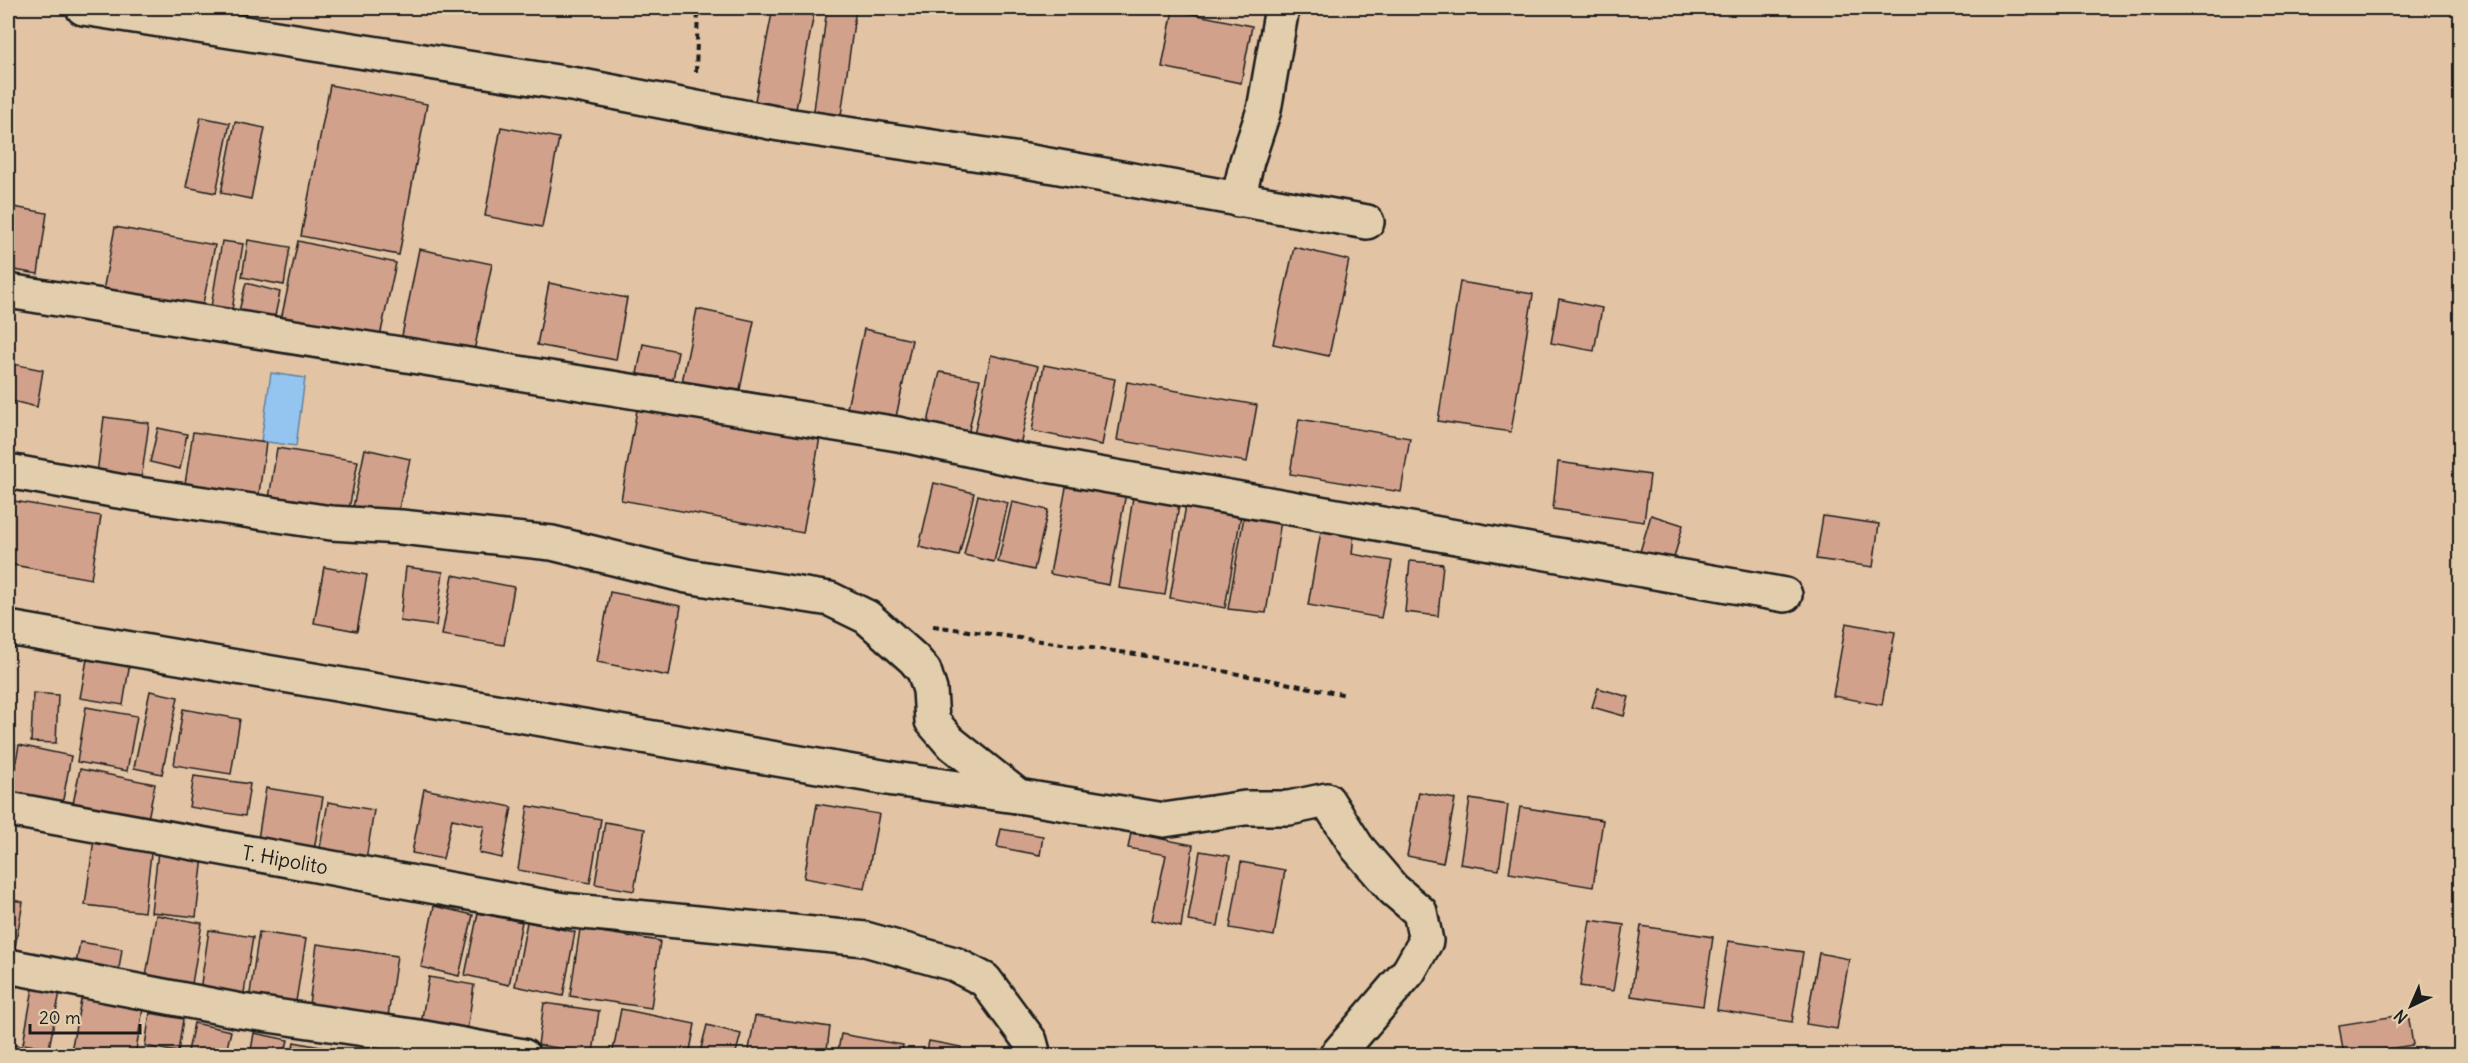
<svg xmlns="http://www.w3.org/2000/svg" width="2468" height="1063" viewBox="0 0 2468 1063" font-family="Delius,sans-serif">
<rect width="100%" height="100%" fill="#e2c4a5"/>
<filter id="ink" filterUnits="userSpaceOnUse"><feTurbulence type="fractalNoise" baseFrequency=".0167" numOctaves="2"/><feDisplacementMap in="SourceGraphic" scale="12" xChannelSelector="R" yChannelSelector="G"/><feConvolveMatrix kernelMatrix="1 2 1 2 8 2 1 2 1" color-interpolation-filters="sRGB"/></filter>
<g filter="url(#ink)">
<polygon fill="#93c5f0" stroke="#63819b" stroke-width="1.5" points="271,373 305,378 296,446 261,441"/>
<g fill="#d2a18b" stroke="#1c1c1c" stroke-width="1.5">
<polygon points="194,8 247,8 243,28 192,18"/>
<polygon points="773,8 815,8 793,125 752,116"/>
<polygon points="827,8 856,8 839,130 812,126"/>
<polygon points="1173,10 1252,26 1241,83 1162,67"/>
<polygon points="330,85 427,104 399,255 301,236"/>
<polygon points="201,117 230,123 216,193 186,187"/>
<polygon points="235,122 265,128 251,199 221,193"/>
<polygon points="501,127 559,138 542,227 485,216"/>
<polygon points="8,206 47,213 38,274 8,269"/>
<polygon points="115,227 215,245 200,318 101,302"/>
<polygon points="248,240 290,247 284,285 242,277"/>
<polygon points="222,241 243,244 230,322 209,319"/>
<polygon points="298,241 396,263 377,350 279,329"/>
<polygon points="1294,247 1349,260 1329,356 1273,344"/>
<polygon points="419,249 492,264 473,356 401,341"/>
<polygon points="1460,282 1533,294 1511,432 1438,421"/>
<polygon points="246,283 280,292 272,330 236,323"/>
<polygon points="549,283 627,298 616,360 537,345"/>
<polygon points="1559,299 1602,308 1594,351 1551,343"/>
<polygon points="697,309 754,321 737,404 680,392"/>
<polygon points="864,329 912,340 893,432 844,422"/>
<polygon points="643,344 678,351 671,391 635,384"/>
<polygon points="991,355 1038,366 1020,445 974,435"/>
<polygon points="8,363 43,370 37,407 8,400"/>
<polygon points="1044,365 1115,379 1102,445 1032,431"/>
<polygon points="940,372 980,379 966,444 925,435"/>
<polygon points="1127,382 1257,405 1247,462 1117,440"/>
<polygon points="638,404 820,437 803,533 621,500"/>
<polygon points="104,417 149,423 140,488 96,482"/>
<polygon points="1299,419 1410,438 1401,492 1290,474"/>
<polygon points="158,428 187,434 180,469 150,462"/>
<polygon points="193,432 266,443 257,508 183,497"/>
<polygon points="277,448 358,461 347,520 267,511"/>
<polygon points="365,449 410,459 395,526 350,522"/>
<polygon points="1558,462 1650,475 1644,522 1553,509"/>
<polygon points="1067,482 1126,493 1109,585 1050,574"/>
<polygon points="934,483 974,493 959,556 919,547"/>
<polygon points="978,495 1008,503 994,562 964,555"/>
<polygon points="1133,497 1179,504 1165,595 1119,588"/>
<polygon points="8,500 101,516 91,579 8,564"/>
<polygon points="1012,502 1048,510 1034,570 998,562"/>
<polygon points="1186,505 1241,515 1225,608 1170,598"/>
<polygon points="1651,515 1683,525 1672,565 1639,555"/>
<polygon points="1244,516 1281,521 1266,613 1228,609"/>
<polygon points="1823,516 1879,524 1873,567 1816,559"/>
<polygon points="1321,531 1354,534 1352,554 1392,561 1381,618 1308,605"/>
<polygon points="1410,561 1443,564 1438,616 1405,612"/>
<polygon points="324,567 367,575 357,631 314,623"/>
<polygon points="406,567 443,572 436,626 400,621"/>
<polygon points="453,575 514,587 504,645 442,635"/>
<polygon points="610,592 681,606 669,676 597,662"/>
<polygon points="1846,623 1895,632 1882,705 1833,696"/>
<polygon points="88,654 130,662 123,705 80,698"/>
<polygon points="1598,688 1629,697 1624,716 1592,707"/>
<polygon points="150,691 178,697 162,774 134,768"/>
<polygon points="33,693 58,695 56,743 31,742"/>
<polygon points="86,707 137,716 127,771 77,762"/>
<polygon points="183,709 240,719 231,774 174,765"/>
<polygon points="8,744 15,745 8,785"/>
<polygon points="19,745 71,756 60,816 8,805"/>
<polygon points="80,769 155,784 146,829 71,814"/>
<polygon points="194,776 250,784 245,816 189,807"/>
<polygon points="266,788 323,797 312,862 256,852"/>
<polygon points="424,789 512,807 502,858 479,853 484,826 452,819 443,859 412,853"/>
<polygon points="1419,792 1455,799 1443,863 1407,856"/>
<polygon points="1470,799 1508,805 1499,870 1460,864"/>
<polygon points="328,802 374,810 366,860 319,853"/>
<polygon points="817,804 879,814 865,889 804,878"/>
<polygon points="528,806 601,819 590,883 518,870"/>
<polygon points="1520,807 1603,820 1593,887 1509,873"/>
<polygon points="605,822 645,829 634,891 595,884"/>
<polygon points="1001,829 1043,836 1040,855 997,847"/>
<polygon points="1131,833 1193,845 1181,927 1152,920 1166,855 1128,848"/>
<polygon points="94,839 152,846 144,912 85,905"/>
<polygon points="158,851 203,857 196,917 151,912"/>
<polygon points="1200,851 1230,856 1218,926 1188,921"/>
<polygon points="1241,862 1285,870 1274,936 1230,928"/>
<polygon points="8,899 23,902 12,965 8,965"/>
<polygon points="434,906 473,915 459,976 421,967"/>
<polygon points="478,913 522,922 509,985 465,975"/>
<polygon points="156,915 202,923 190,996 144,989"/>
<polygon points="1590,920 1624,925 1613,991 1580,986"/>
<polygon points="527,922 575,932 563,996 515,986"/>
<polygon points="1641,926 1713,937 1703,1006 1631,996"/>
<polygon points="580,929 660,941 651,1008 570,996"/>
<polygon points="209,930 253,937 242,1005 199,997"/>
<polygon points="259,932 306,939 294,1014 248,1007"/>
<polygon points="1728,941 1803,952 1792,1022 1717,1010"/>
<polygon points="80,942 122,949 118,975 75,969"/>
<polygon points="317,944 397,956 387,1023 308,1012"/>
<polygon points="1819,953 1849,959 1837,1029 1806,1024"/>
<polygon points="429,977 474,985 466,1038 420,1030"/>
<polygon points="8,980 17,982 8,1026"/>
<polygon points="33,988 60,992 49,1048 23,1044"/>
<polygon points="83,990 144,1003 135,1056 70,1056"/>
<polygon points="544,1003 599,1011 593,1053 538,1045"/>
<polygon points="621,1009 695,1024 689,1056 612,1056"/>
<polygon points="150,1013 183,1019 178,1052 145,1046"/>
<polygon points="2408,1014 2413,1045 2344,1056 2339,1025"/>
<polygon points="755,1016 830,1027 826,1056 748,1055"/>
<polygon points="194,1023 231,1031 225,1056 187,1056"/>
<polygon points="707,1025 741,1034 735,1056 699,1056"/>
<polygon points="254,1033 288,1040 284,1056 250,1056"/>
<polygon points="841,1034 903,1045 901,1056 837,1056"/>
<polygon points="929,1041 961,1047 960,1056 926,1056"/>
<polygon points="294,1042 347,1052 346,1056 292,1056"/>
<polygon points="8,1044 57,1052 56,1056 8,1056"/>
</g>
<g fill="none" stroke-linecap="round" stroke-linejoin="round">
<defs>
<g id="minor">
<polyline points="83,8 577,85 780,124 1020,160 1367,222"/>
<polyline points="1238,200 1247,161 1264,110 1282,8"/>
<polyline points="8,291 898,434 1013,459 1785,595"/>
<polyline points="8,471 118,491 331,523 401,527 552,543 687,576 830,599 867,617 914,659 924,671 930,690 932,721 950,742 1018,796 1164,820 1245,808 1289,808 1327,800 1357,847 1393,889 1420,912 1426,941 1409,971 1336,1056"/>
<polyline points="8,628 894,779 1016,796"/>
<polyline points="8,809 563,910 865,939 954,964 985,980 1030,1041 1034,1056"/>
<polyline points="8,966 241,1011 419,1037 523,1056"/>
</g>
</defs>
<use href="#minor" stroke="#1c1c1c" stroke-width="38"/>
<g stroke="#1c1c1c" stroke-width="4" stroke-dasharray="6 4.5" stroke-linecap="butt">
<polyline points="696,72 698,8"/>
<polyline points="933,626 1135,654 1347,695"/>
</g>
<use href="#minor" stroke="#e2ceac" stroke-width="33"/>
</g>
</g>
<g text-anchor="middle" stroke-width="4.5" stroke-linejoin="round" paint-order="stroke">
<g font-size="20" fill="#1c1c1c" stroke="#e2ceac">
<text transform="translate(285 860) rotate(10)" y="7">T. Hipolito</text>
</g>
</g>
<rect width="2468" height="1063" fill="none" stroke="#e2ceac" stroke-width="30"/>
<rect x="15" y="15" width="2438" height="1033" fill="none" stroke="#1c1c1c" stroke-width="2" filter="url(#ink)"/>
<g transform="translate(2411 1006) rotate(224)" stroke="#e2ceac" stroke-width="4.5" paint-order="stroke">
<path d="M0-4.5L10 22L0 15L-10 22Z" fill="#1c1c1c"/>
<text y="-9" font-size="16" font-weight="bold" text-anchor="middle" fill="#1c1c1c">N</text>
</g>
<path d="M30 1024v9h110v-9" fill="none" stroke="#1c1c1c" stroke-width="3"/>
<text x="39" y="1024" font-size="18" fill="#1c1c1c" stroke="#e2ceac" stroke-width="4.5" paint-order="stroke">20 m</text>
</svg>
